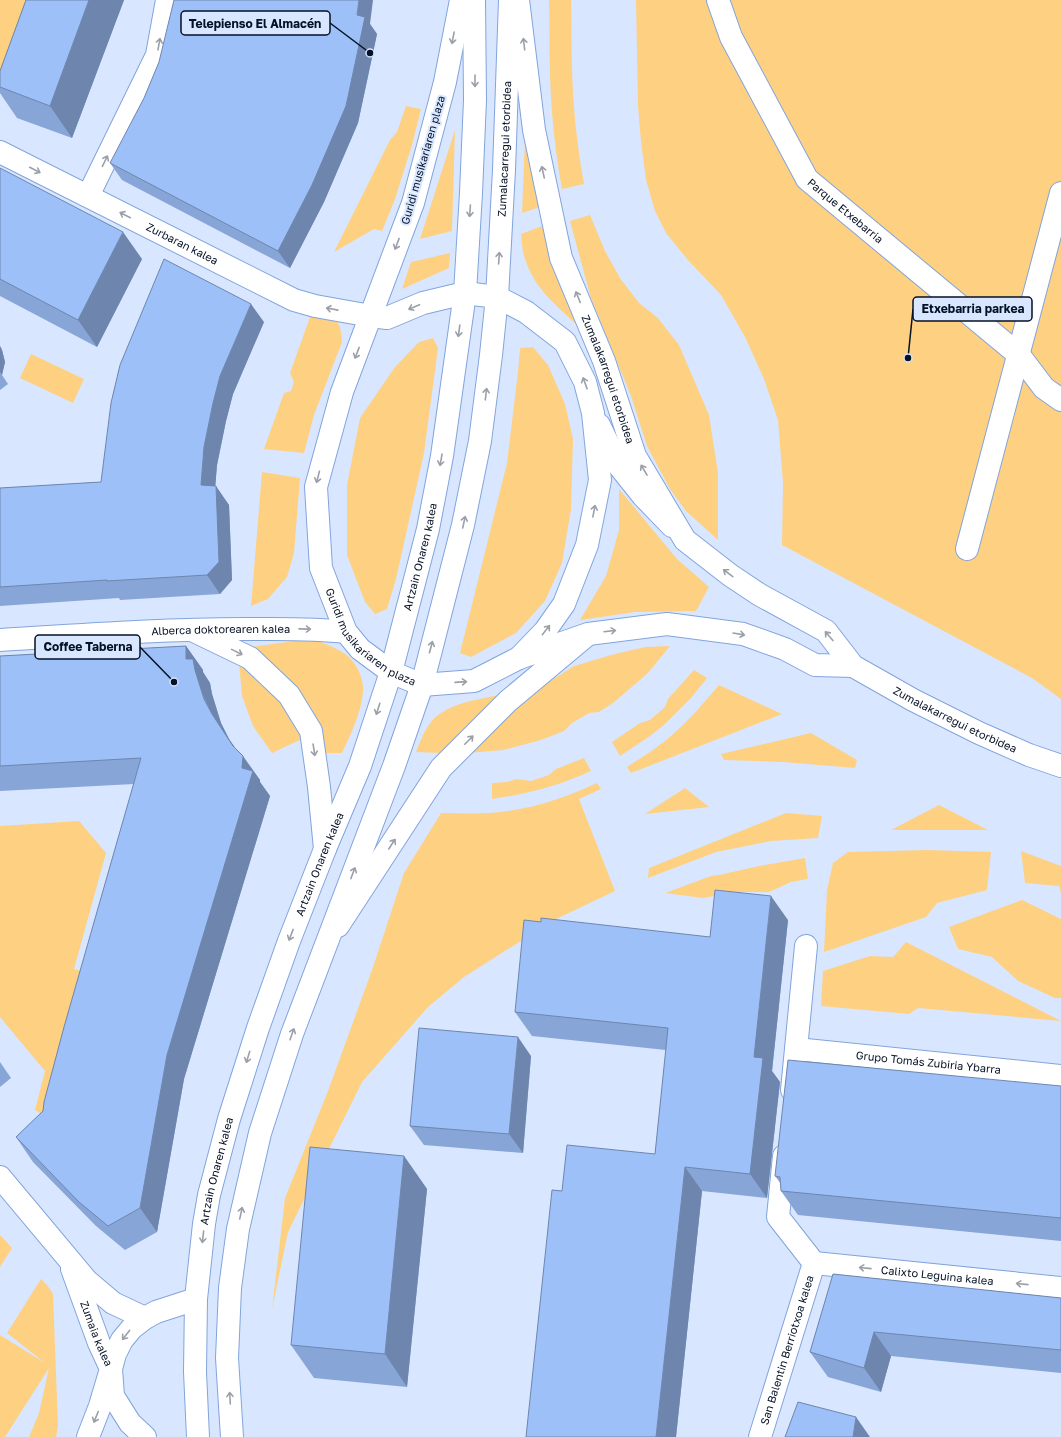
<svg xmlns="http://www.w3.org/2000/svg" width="1061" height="1437" viewBox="0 0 1061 1437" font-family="'Golos Text',sans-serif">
<rect width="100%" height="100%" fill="#d8e7ff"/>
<g fill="#fed082">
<polygon points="0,0 30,0 0,90"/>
<path d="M549,0H571C572,23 571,45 572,68C573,107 577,146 584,184L562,189C555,151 551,112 550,74C549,49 550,25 549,0Z"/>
<polygon points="636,0 1061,0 1061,699 1032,678 782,545 783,483 778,420 764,379 745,337 721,295 687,259 666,233 655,211 646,180 641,142 638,106"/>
<polygon points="406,106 421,109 412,145 395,199 382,231 374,229 334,252 390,140 397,132"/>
<polygon points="455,130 452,231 420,239"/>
<polygon points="525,140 540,207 522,213"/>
<polygon points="590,215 605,251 620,278 639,303 658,318 679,345 709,415 718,473 718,540 686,511 670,489 647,446 631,396 591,298 570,221"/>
<path d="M542,226L551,255L576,324C554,303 535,289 525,259C522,251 522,242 521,234Z"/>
<polygon points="450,253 449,268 402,289 411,262"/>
<path d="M310,317C333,318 341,315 342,342L314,415L304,453L264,449L284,393L291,391L294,382L290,373Z"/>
<polygon points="433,338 438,348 424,453 396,579 387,609 375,614 365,602 347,555 347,485 360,418 395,367 419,342"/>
<polygon points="533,347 548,365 565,404 573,439 571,509 562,563 545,601 516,633 471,657 460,653 507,463 518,372 520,348"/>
<polygon points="31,354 84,379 73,403 20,378"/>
<polygon points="262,472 300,478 294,553 287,577 268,599 251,606"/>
<polygon points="619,489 677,559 709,587 696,611 635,612 580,620 606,576 619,530"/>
<path d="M302,640C307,641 312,640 317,641C325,643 345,652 350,658C358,666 364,680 363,692C361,713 351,734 342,753H325C324,744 323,734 320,726C307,692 277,669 250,647Z"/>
<polygon points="670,646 648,673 613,703 599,712 589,713 572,723 564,731 541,740 503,750 468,753 533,692 574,666 611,655 645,647"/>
<polygon points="239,662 270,689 287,713 302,739 272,753 253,726 242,696"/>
<polygon points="694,670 707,678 691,698 665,724 650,736 620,756 612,742 640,723 650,720 665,707 668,699"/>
<path d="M719,685L782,714L631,773L627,767C642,757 659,747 672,735C689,720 704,703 719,685Z"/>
<path d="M499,695L464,728L441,753L416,752C420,742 424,731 431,722C447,703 476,700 499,695Z"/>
<polygon points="811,733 857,760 855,768 783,762 724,760 721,754"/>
<path d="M584,758L591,771C559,786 527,794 492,799V783L507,782L516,779L531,781L549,775L556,769Z"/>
<path d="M597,783L601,789L579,799L615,891L554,920L464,977L428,1007L362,1082L288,1232L272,1309L285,1198L328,1091L372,970L404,873L441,813C457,813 472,814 488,813C526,811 563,799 597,783Z"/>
<polygon points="685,788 709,807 645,814"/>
<polygon points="939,805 988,830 891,830"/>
<polygon points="786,813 822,816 818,838 771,841 716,852 648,878 649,868"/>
<polygon points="79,821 106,853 74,969 102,977 61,1126 35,1110 45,1071 0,1017 0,826"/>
<polygon points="928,850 991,852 987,890 937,903 926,917 824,952 827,890 833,863 848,852"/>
<polygon points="1021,851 1061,866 1061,893 1059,886 1025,883"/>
<polygon points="805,858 808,879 791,882 769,892 735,892 703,898 665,893 711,876 719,875 759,866"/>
<polygon points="1022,900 1061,919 1061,998 1055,998 1018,981 992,957 958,949 949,927"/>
<polygon points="906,942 1061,1021 918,1008 909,1014 821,1006 823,971 870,956 893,957"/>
<polygon points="0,1235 12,1248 0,1267"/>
<polygon points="41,1279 47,1285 53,1294 58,1426 56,1437 29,1437 39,1413 49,1368 5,1437 0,1437 0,1335 45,1363 7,1333"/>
</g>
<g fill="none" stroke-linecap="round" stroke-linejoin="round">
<defs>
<g id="pedestrian">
<path id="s1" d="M718,0L731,37L807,179L1019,355L1044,388L1061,400"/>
<polyline points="967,549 1061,193"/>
<path id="s2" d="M796,1049L1061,1076"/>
<polyline points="792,1090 806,946"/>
<polyline points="784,1156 778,1217 814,1263"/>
</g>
<g id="minor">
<path id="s3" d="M0,152L294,300L315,306L371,316L387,318L423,303L465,293L497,297L526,312L565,342L585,382L593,413L600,480L587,545L564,604L545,631L519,658"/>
<polyline points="88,196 157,55 167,0"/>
<polyline points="599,425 619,466 643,496 672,526"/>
<polyline points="194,631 250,658 289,695 311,731 319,787 325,849"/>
<path id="s4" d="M0,640C82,635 164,629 246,629C279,629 313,628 346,632"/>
<polyline points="338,926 441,768 508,701 587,635"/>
<polyline points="0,1177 87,1281 113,1303 145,1318"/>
<path id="s5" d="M72,1269L99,1343L111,1369L100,1406L88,1437"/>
<polyline points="145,1437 130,1423 113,1396 111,1369 115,1354 122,1340 132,1328 145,1318 156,1312 196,1299"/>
<path id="s6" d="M760,1437L814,1263L1061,1288"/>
</g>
<g id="tertiary">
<path id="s7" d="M461,0L445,82L413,203L342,392L316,487L321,568L346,632L360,649L391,672L422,685L474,681L519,658L588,634L667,624L743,634L785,649L815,665L853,666"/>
<path id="s8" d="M518,0L534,130L561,258L604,361L635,456L685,540L730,575L760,595L826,631L853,666L913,700L979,733L1029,755L1061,766"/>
</g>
<g id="primary">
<path id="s9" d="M198,1437L195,1372L196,1299L204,1224L209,1195L229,1119L258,1028L289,941L325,849L360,766L391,672L428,529L442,456L465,293L471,193L475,100L474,0"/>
<path id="s10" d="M232,1437L227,1358L230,1288L238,1229L260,1133L292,1034L394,766L422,685L463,525L480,441L491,355L497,297L504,170L510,0"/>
</g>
</defs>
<use href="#pedestrian" stroke="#82a4dc" stroke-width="24"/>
<use href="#minor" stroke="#82a4dc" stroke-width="24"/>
<use href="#tertiary" stroke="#82a4dc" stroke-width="24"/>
<use href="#primary" stroke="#82a4dc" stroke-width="24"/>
<use href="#pedestrian" stroke="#fff" stroke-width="22"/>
<use href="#minor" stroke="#fff" stroke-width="22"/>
<use href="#tertiary" stroke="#fff" stroke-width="22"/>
<use href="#primary" stroke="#fff" stroke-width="22"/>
</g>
<g fill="#87a5d6">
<polygon points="26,0 124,0 72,138 17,118 0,93 0,71"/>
<polygon points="370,24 377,34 358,123 324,202 290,268 122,180 110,163"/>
<polygon points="0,168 142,259 97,347 0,296"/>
<polygon points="264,322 233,394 226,421 217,465 215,486 229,505 232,580 220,594 120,600 119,598 0,606 0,488 101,482"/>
<polygon points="0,346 2,350 5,362 2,375 8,384 0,390 0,391"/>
<polygon points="186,646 203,670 203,672 210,683 212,694 221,723 229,739 235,748 260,780 260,782 270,796 184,1079 157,1232 125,1250 96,1226 33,1162 16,1137 43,1111 134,784 0,791 0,656"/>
<polygon points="788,920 772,1071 780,1082 767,1198 702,1191 676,1437 526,1437 562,1191 655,1154 666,1050 532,1036 515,1012 710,937"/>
<polygon points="531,1056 523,1153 424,1145 410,1126"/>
<polygon points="0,1062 11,1078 0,1087"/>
<polygon points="1061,1086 1061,1241 798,1215 781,1191 781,1184 775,1176"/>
<polygon points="404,1156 427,1189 407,1387 314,1378 291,1345"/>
<polygon points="833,1274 1061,1298 1061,1373 891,1356 881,1392 828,1377 810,1352"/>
</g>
<g fill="#6e86ae">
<polygon points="89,0 124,0 72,138 50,106"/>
<polygon points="359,0 373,0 370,24 377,34 358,123 324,202 290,268 278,251 357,15"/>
<polygon points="123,232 142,259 97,347 78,320"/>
<polygon points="251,304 264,322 233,394 226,421 217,465 214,503 201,485 204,447 213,403 220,376"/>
<polygon points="0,346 2,350 5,362 2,375 0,372"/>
<polygon points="216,486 229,505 232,580 220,594 207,575"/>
<polygon points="186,646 203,670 203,672 210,683 212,694 221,723 229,739 243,759 243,756 260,780 260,782 270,796 184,1079 157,1232 140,1208 167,1055 242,768 212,714 186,659"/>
<polygon points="771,896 788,920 772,1071 780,1082 767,1198 750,1174 754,1057"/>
<polygon points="518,1037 531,1056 523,1153 509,1134"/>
<polygon points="404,1156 427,1189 407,1387 385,1354"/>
<polygon points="685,1167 702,1191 676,1437 656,1437"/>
<polygon points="874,1332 891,1356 881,1392 864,1368"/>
<polygon points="856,1417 870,1437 853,1437"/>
</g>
<g fill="#9dc0f9" stroke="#6e86ae">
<polygon points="26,0 89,0 50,106 0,87 0,71"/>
<polygon points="174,0 359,0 357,15 365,17 346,106 312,185 278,251 110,163 144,98 159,62"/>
<polygon points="0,168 123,232 78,320 0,279"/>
<polygon points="164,259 251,304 220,376 213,403 204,447 201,485 216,486 219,562 207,575 107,581 107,580 0,587 0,488 101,482 111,403 120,365"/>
<polygon points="186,646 186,659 193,659 195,670 204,699 212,714 233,746 243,756 242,768 253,771 167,1055 140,1208 108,1226 79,1202 16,1137 43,1111 44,1102 64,1027 141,758 0,766 0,656"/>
<polygon points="715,890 771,896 754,1057 763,1058 750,1174 685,1167 656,1437 526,1437 552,1190 562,1191 567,1145 655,1154 668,1028 515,1012 524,920 541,922 541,918 710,937"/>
<polygon points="419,1028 518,1037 509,1134 410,1126"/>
<polygon points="788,1060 1061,1086 1061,1218 781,1191 780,1177 775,1176"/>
<polygon points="310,1147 404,1156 385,1354 291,1345"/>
<polygon points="833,1274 1061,1298 1061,1350 874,1332 864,1368 810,1352"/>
<polygon points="798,1402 856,1417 853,1437 785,1437"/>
</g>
<defs><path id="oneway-shaft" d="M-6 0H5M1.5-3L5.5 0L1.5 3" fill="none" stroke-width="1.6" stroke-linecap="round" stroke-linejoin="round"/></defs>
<g stroke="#9ba0a8">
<use href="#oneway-shaft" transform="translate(453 38) rotate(101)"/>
<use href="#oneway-shaft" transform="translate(159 44) rotate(-80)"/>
<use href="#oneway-shaft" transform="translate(524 44) rotate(-97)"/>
<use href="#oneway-shaft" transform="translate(475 81) rotate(90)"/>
<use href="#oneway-shaft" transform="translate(105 161) rotate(-64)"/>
<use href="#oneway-shaft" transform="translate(35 170) rotate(27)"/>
<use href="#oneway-shaft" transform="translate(543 172) rotate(-102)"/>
<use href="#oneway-shaft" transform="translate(470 211) rotate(94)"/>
<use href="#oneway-shaft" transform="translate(125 215) rotate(-153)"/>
<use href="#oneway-shaft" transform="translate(397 244) rotate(111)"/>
<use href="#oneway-shaft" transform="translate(499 258) rotate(-86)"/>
<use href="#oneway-shaft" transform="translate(578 297) rotate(-112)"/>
<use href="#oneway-shaft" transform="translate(414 307) rotate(157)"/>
<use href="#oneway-shaft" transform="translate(332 309) rotate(-169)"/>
<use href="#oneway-shaft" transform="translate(459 331) rotate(98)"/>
<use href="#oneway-shaft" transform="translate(357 353) rotate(111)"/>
<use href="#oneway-shaft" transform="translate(585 383) rotate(-110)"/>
<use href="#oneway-shaft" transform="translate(486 394) rotate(-83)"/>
<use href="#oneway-shaft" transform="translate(441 460) rotate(100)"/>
<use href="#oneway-shaft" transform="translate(644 470) rotate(-121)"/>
<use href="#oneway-shaft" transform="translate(318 477) rotate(104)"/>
<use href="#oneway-shaft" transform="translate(594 511) rotate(-79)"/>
<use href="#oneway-shaft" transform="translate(464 522) rotate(-78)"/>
<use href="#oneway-shaft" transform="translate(728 573) rotate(-143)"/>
<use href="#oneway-shaft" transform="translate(305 629) rotate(1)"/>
<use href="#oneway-shaft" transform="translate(546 630) rotate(-52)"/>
<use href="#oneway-shaft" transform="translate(610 631) rotate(-7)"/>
<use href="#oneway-shaft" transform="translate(739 634) rotate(10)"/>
<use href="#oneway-shaft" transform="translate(829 636) rotate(-131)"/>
<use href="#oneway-shaft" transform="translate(431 647) rotate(-75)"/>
<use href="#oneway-shaft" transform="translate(237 652) rotate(26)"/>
<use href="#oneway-shaft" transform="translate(461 682) rotate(-4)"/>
<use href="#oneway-shaft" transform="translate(378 709) rotate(108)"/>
<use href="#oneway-shaft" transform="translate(469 740) rotate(-45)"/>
<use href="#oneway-shaft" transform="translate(314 750) rotate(81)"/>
<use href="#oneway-shaft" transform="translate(392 844) rotate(-57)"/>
<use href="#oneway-shaft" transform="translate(353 873) rotate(-69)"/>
<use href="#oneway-shaft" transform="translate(291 935) rotate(111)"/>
<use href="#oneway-shaft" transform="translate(292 1034) rotate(-71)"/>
<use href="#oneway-shaft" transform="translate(248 1057) rotate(107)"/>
<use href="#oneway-shaft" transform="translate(241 1213) rotate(-78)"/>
<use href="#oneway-shaft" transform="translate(203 1237) rotate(96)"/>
<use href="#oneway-shaft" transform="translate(865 1268) rotate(-174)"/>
<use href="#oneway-shaft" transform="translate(1022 1284) rotate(-174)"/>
<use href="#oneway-shaft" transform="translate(126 1335) rotate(128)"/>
<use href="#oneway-shaft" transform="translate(230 1398) rotate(-93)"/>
<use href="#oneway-shaft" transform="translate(96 1417) rotate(112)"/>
</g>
<g text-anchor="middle" stroke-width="4" stroke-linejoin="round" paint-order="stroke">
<g font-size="11" fill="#051125" stroke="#d8e7ff">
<text dy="4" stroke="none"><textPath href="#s10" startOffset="1328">Zumalacarregui etorbidea</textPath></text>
<text transform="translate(423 160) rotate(-74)" y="4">Guridi musikariaren plaza</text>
<text dy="4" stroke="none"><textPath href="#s1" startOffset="250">Parque Etxebarria</textPath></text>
<text dy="4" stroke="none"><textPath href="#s3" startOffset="204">Zurbaran kalea</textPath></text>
<text dy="4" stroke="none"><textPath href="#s8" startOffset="392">Zumalakarregui etorbidea</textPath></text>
<text dy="4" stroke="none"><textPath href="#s9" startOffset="916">Artzain Onaren kalea</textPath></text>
<text dy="4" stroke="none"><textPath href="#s4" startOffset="221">Alberca doktorearen kalea</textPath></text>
<text dy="4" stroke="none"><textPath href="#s7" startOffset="679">Guridi musikariaren plaza</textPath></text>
<text dy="4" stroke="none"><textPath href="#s8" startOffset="899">Zumalakarregui etorbidea</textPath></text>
<text dy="4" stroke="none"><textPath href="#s9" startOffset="592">Artzain Onaren kalea</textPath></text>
<text dy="4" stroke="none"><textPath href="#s2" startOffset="133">Grupo Tomás Zubiria Ybarra</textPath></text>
<text dy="4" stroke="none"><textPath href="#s9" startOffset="268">Artzain Onaren kalea</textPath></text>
<text dy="4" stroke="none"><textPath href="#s6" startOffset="306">Calixto Leguina kalea</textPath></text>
<text dy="4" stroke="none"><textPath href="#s5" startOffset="69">Zumaia kalea</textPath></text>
<text dy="4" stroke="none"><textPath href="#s6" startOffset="91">San Balentin Berriotxoa kalea</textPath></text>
</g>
</g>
<path fill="none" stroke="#051125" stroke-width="1.5" d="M370 53L330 23M908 358L913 309M174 682L140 647"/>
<g fill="#051125" stroke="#d8e7ff" stroke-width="1.5">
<circle cx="370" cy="53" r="4"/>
<circle cx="908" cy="358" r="4"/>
<circle cx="174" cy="682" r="4"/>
</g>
<g fill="#d8e7ff" stroke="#051125" stroke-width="1.5">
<rect x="181" y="11" width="149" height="24" rx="4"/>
<rect x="913" y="297" width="119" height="24" rx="4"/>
<rect x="35" y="635" width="105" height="24" rx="4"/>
</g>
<g font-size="12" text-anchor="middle" font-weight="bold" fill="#051125">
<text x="255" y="28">Telepienso El Almacén</text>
<text x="973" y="313">Etxebarria parkea</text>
<text x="88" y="651">Coffee Taberna</text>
</g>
</svg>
